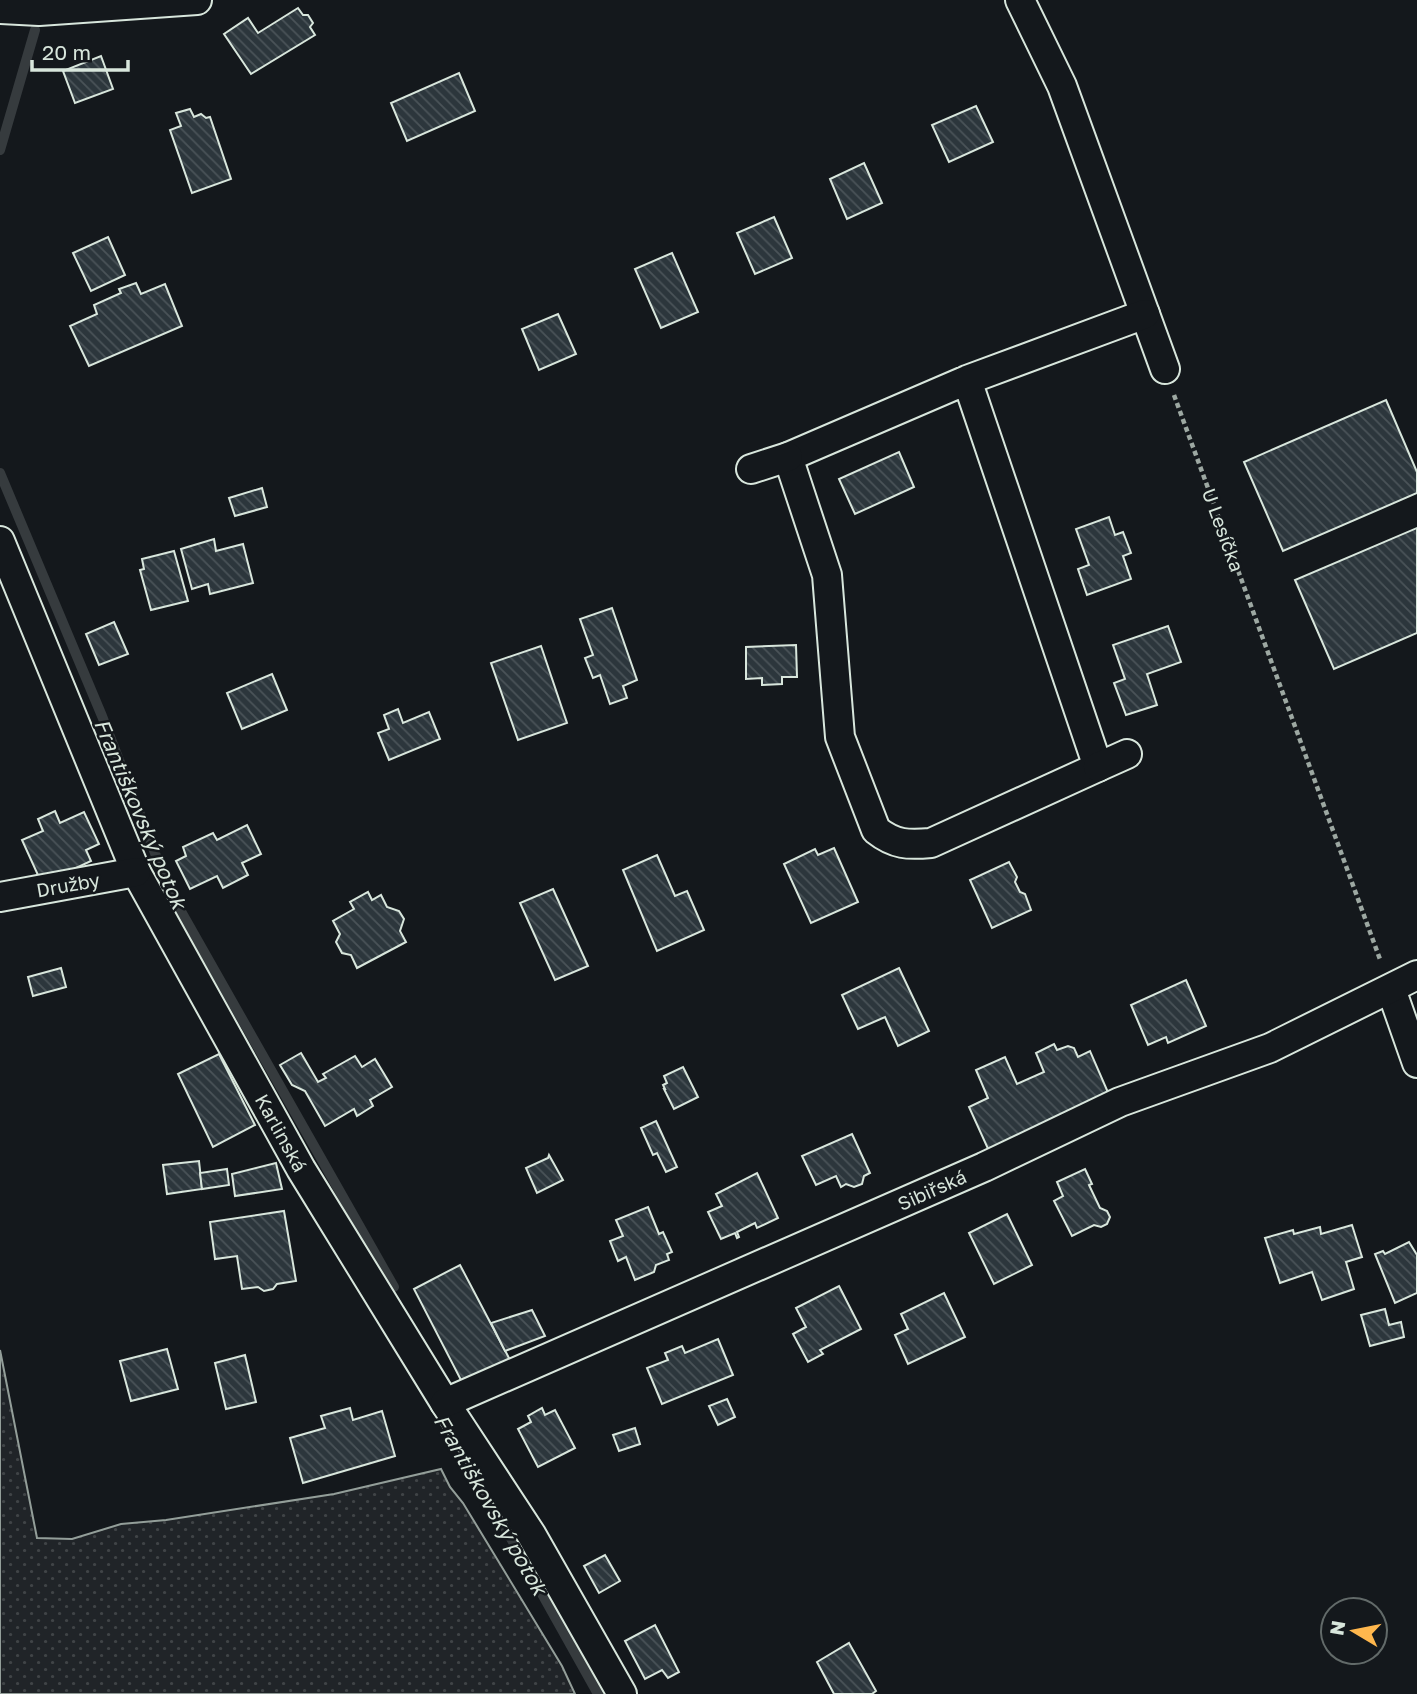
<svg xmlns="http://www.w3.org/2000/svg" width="1417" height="1694" viewBox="0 0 1417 1694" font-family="'Golos Text',sans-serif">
<defs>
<pattern id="grass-dots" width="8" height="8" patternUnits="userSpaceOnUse" patternTransform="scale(1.75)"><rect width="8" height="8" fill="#202428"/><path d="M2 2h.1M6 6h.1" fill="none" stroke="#404447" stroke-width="1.8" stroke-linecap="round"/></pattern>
<pattern id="building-back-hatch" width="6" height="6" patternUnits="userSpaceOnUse" patternTransform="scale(1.75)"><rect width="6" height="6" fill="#2c363c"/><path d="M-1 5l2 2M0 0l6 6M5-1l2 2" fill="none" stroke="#4a5358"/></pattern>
</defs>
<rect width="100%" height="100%" fill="#14181c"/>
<polygon fill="url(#grass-dots)" stroke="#939e99" stroke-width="2" points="0,1350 37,1538 72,1539 121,1524 166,1520 334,1494 441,1469 450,1487 463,1503 562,1666 575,1694 0,1694"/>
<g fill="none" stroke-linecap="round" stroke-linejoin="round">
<g stroke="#363b3e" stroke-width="10">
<polyline points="0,150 35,30"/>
<polyline points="0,473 102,716 170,892 394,1287"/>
<polyline points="470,1465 598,1694"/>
</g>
</g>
<g fill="url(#building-back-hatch)" stroke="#d8e6dc" stroke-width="2">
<polygon points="298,8 303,15 308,15 313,23 310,27 315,35 251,74 224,34 248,18 258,33"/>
<polygon points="101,56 113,89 75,103 63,71"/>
<polygon points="459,73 475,111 407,141 391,103"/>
<polygon points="976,106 993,142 949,162 932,125"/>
<polygon points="190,109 194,117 201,114 206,118 210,117 231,179 192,193 170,130 181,126 176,113"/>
<polygon points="864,163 882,203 847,219 830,179"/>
<polygon points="774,217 792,258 755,274 737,233"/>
<polygon points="108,237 125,275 91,291 73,253"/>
<polygon points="672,253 698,312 661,328 635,269"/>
<polygon points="136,283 141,294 165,284 182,326 89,366 70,326 97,314 94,305 121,293 119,289"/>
<polygon points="558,314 576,354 539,370 522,329"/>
<polygon points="1386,400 1417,472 1417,493 1283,551 1244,462"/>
<polygon points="899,452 914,487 855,514 839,479"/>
<polygon points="262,488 267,507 235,516 229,498"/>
<polygon points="1109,517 1115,535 1123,532 1131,553 1123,556 1131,579 1087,595 1078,569 1089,565 1076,529"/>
<polygon points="1417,528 1417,633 1334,669 1295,580"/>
<polygon points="214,539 216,551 243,544 253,583 210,594 208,584 192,589 181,549"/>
<polygon points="174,551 188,601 151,610 140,570 144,569 142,559"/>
<polygon points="612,608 637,680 623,686 627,698 610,704 600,675 593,678 585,658 593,655 580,619"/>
<polygon points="114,622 128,654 99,665 86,634"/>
<polygon points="1168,626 1181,662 1147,674 1157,705 1126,715 1114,683 1125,679 1113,645"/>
<polygon points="796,645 797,677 782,677 782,684 762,685 762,678 746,679 746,647"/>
<polygon points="541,646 567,723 518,740 491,663"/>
<polygon points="272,674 287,710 242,729 227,693"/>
<polygon points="398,709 403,723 429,712 440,739 389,760 378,733 389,729 384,715"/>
<polygon points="55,811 60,823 84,812 99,844 86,850 91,861 42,884 22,840 43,831 38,819"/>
<polygon points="247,825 261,854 242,863 248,875 223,888 217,876 190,889 176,861 186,856 183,847 213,833 217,840"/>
<polygon points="834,848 858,902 811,923 784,864 815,849 818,855"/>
<polygon points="657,855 675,896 687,891 704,930 657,951 623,870"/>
<polygon points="1009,862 1017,877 1015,882 1020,892 1025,894 1031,910 992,928 970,880"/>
<polygon points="553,889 588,966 555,980 520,903"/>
<polygon points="368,892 372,900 381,895 387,907 399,911 404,919 400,931 406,942 357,968 351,955 342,953 336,942 340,934 333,921 354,909 350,902"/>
<polygon points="61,968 66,987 33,996 28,977"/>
<polygon points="899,968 929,1031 898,1046 885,1017 858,1029 842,995"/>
<polygon points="1186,980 1206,1026 1168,1043 1166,1037 1148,1045 1131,1005"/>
<polygon points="1054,1044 1057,1050 1068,1046 1074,1048 1078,1057 1090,1051 1110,1097 989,1151 969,1107 988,1098 976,1070 1005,1057 1017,1084 1044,1072 1036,1053"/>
<polygon points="301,1053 318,1082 326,1078 323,1074 355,1056 362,1067 375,1059 392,1087 370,1100 373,1106 357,1116 354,1109 325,1126 305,1091 292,1085 280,1065"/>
<polygon points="219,1054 255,1125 213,1147 178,1074"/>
<polygon points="683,1067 698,1097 674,1109 664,1089 665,1089 663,1085 667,1083 664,1076"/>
<polygon points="656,1121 677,1167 666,1172 657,1153 653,1155 641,1128"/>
<polygon points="852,1134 870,1173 864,1176 862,1184 854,1187 846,1184 841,1187 836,1176 816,1185 802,1156"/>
<polygon points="549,1155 563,1180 537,1193 526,1168 548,1158"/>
<polygon points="199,1161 202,1189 167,1194 163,1165"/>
<polygon points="276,1163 282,1189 235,1196 232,1174"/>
<polygon points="227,1169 229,1185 202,1189 200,1173"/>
<polygon points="1085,1169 1092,1184 1089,1185 1100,1208 1107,1211 1110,1217 1107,1224 1101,1227 1094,1225 1072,1236 1054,1201 1063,1196 1057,1182"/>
<polygon points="757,1173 778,1218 757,1228 755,1223 737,1232 739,1237 737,1238 735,1233 721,1239 708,1212 722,1206 716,1194"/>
<polygon points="648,1207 659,1234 663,1232 672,1252 667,1254 669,1260 656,1265 654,1272 635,1280 626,1257 618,1261 610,1241 623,1236 616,1220"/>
<polygon points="284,1211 296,1281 277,1284 273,1289 264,1291 258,1287 242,1289 237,1256 215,1259 210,1222"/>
<polygon points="1007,1214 1032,1265 994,1284 969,1233"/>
<polygon points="1352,1225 1362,1257 1346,1262 1354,1289 1322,1300 1312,1272 1280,1283 1265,1238 1293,1230 1294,1234 1320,1227 1321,1234"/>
<polygon points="1409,1242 1417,1255 1417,1293 1395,1303 1375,1254 1383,1251 1385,1254"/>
<polygon points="460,1265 510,1360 463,1384 414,1289"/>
<polygon points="839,1286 861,1329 820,1350 823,1354 808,1362 793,1334 806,1327 796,1308"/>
<polygon points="944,1293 965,1337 908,1364 895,1335 908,1329 901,1314"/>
<polygon points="1385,1309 1389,1325 1401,1322 1404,1337 1370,1346 1361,1315"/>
<polygon points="532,1310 545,1336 505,1351 491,1323"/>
<polygon points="718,1339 733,1375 662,1404 647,1368 668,1360 665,1353 682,1346 685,1353"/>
<polygon points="167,1349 178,1389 131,1401 120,1361"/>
<polygon points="245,1355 256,1402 226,1409 215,1363"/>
<polygon points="727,1399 735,1417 718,1425 709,1406"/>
<polygon points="350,1408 353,1420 382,1411 395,1456 303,1483 290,1438 325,1428 321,1416"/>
<polygon points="542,1408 545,1415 555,1410 575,1448 538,1467 518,1429 531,1422 528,1416"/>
<polygon points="635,1428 640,1444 619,1451 613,1435"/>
<polygon points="605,1555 620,1581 599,1593 584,1566"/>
<polygon points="655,1625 679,1672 668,1678 662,1670 645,1679 625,1641"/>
<polygon points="849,1643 876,1691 872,1694 834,1694 817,1662"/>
</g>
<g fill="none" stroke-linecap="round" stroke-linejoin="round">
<defs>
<g id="street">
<polyline points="1020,0 1062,86 1165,369"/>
<polyline points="0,9 39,11 197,0"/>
<path d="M967,380L1098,767L931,843C908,845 895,845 876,830L840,737L827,575L788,457L967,380L1145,314"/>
<polyline points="751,469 788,457"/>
<polyline points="0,541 136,872 301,1169 445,1403 531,1534 622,1694"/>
<polyline points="1098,767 1127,754"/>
<polyline points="0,897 136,872"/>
<polyline points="1391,989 1417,1063"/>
<polyline points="445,1403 984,1167 1120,1102 1270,1048 1417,975"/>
</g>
</defs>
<use href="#street" stroke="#d8e6dc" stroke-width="32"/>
<polyline stroke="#9da8a2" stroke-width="4.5" stroke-dasharray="5 3.5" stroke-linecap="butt" points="1174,395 1381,962"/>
<use href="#street" stroke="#14181c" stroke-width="28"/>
</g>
<g text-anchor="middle" stroke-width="5" stroke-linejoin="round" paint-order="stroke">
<g font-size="19" fill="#d8e6dc" stroke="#14181c">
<text transform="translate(1223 530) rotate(70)" y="7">U Lesíčka</text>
<text transform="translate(68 885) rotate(-10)" y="7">Družby</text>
<text transform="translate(281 1133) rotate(61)" y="7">Karlinská</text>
<text transform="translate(932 1190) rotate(-24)" y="7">Sibiřská</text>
</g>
<g font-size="21" font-style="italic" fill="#d8e6dc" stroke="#14181c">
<text transform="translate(140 814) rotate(67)" y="7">Františkovský potok</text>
<text transform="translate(490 1505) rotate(60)" y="7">Františkovský potok</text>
</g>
</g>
<g transform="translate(1354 1631) rotate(280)"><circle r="33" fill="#14181c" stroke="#626a69" stroke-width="2"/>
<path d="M0-5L12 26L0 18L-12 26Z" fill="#ffb74d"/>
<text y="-10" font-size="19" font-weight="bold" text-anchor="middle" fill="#d8e6dc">N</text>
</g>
<path d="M32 60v10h96v-10" fill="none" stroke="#d8e6dc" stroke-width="3.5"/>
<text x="42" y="60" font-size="21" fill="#d8e6dc" stroke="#14181c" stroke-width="5" paint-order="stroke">20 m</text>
</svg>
